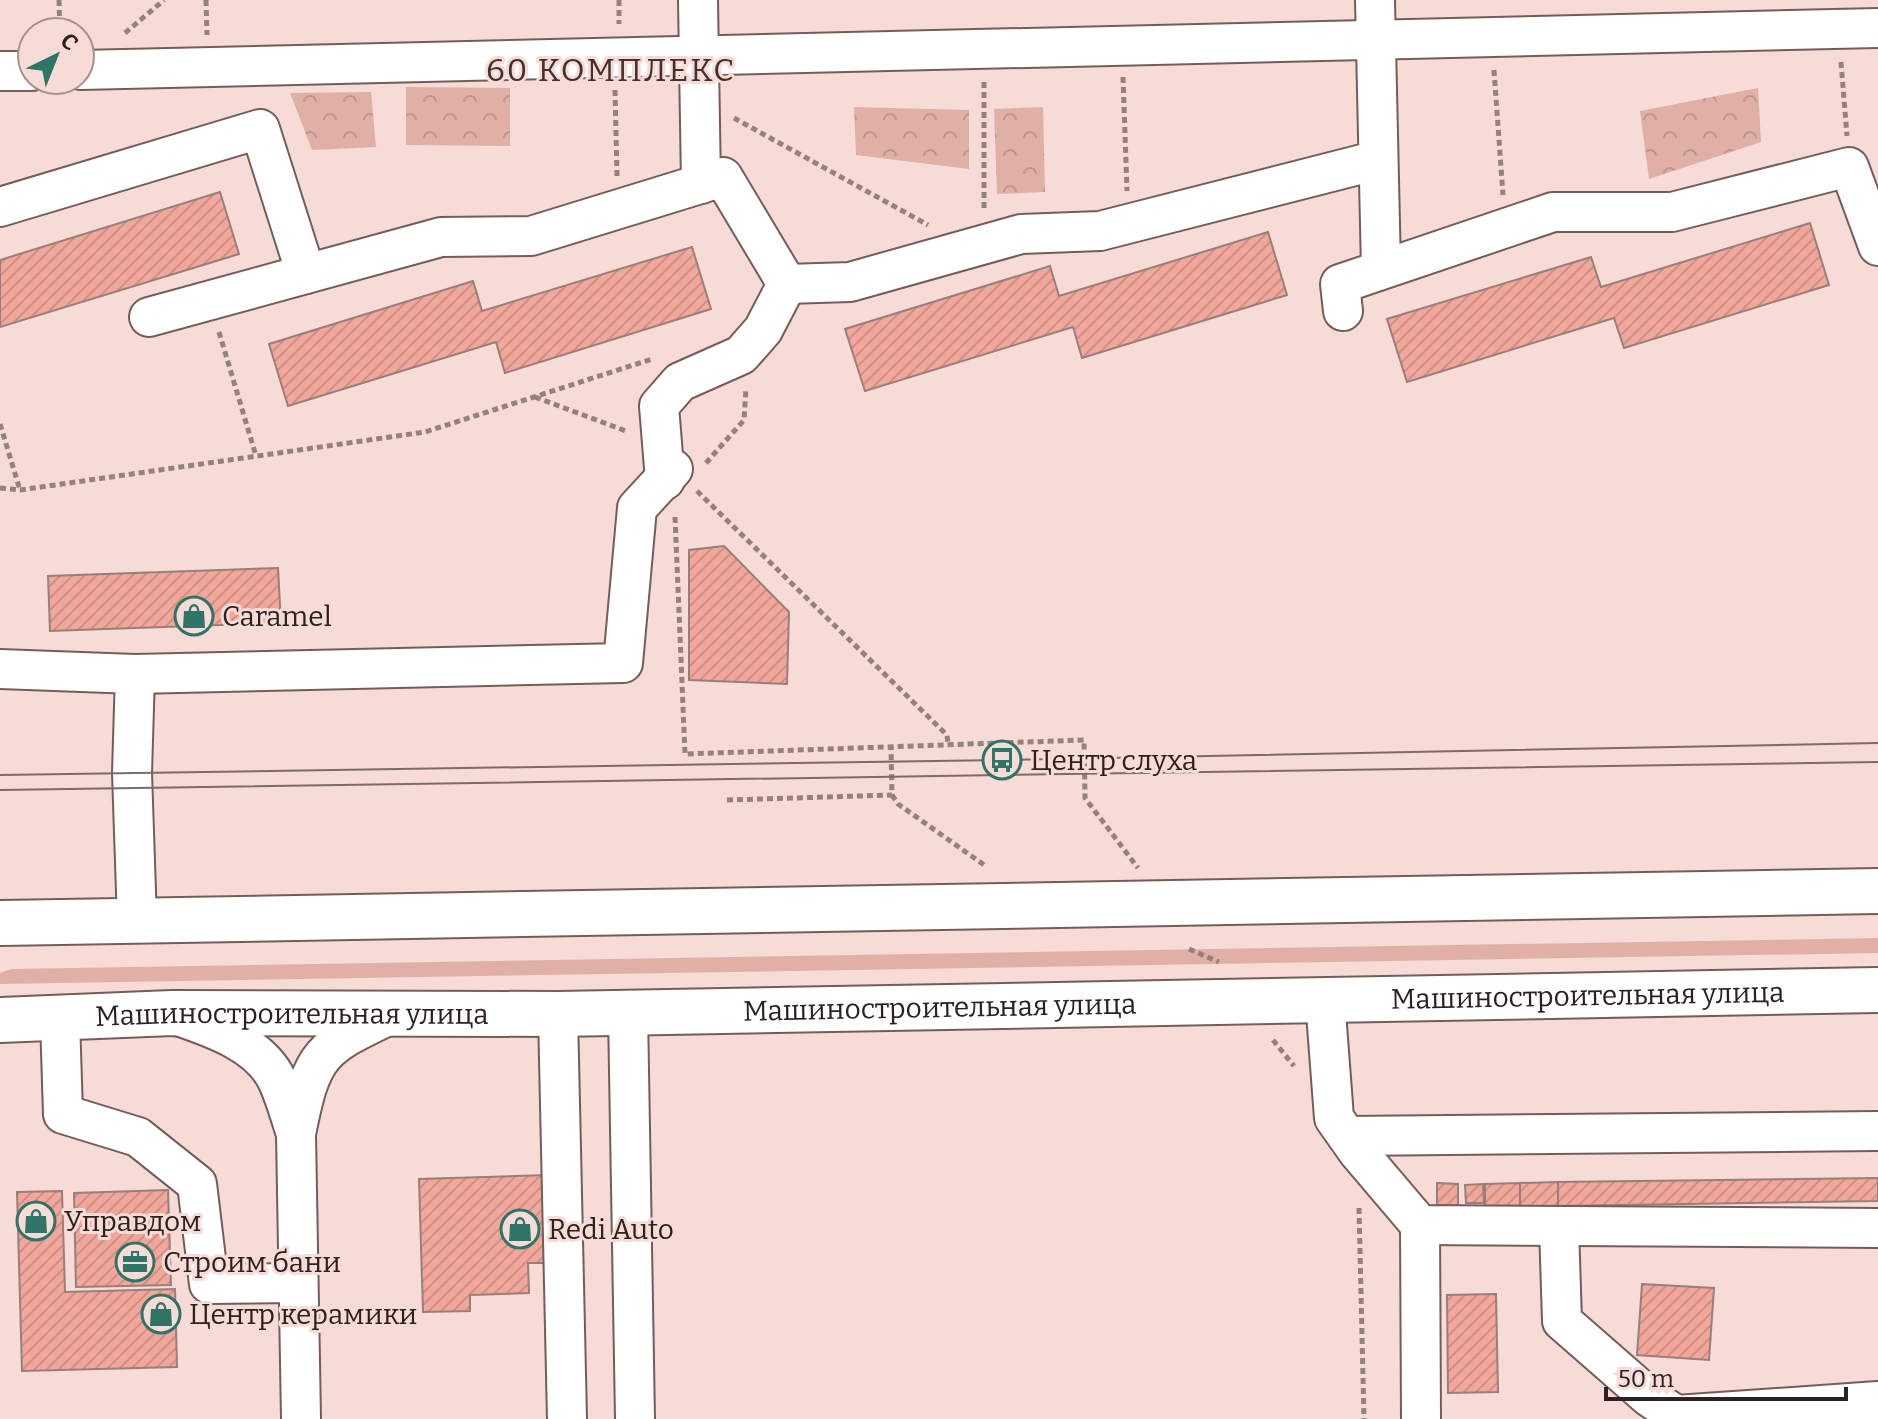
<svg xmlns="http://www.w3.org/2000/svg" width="1878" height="1419" viewBox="0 0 1878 1419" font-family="Bitter,serif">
<defs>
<pattern id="forest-crowns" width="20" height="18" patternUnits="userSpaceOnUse" patternTransform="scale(2)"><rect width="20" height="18" fill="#e0afa6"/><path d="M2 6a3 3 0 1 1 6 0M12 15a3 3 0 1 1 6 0" fill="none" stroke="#c0968e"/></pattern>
<pattern id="building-hatch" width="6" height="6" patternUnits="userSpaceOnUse" patternTransform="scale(2)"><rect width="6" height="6" fill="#f2a79b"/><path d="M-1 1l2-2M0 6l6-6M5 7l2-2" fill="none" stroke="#d08f85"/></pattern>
</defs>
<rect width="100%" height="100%" fill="#f7dbd7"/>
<polygon fill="#e0afa6" points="1878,938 1878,953 0,984 0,973 11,969"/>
<g fill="url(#forest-crowns)">
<polygon points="406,87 510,88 510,146 406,145"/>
<polygon points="1758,88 1761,142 1649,179 1640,111"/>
<polygon points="371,92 376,147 312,150 290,93"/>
<polygon points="854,107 969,110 969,169 856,155"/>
<polygon points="1043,107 1045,192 997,194 994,109"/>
</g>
<g fill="url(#building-hatch)" stroke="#987f7b" stroke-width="2">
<polygon points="220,192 239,254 0,327 0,260"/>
<polygon points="1810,223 1829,285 1624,348 1614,318 1407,382 1387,319 1591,257 1601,287"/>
<polygon points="1268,232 1287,295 1082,358 1073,327 865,391 845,329 1050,266 1059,296"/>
<polygon points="692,247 711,309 505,373 496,342 288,406 269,344 473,281 482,311"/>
<polygon points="724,546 789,612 787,684 689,680 689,550"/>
<polygon points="278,568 281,623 50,631 48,576"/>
<polygon points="546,1175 549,1263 528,1263 529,1293 470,1295 470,1311 423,1312 419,1179"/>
<polygon points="1878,1178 1878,1201 1558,1206 1558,1182"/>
<polygon points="1558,1182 1558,1206 1520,1208 1520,1183"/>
<polygon points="1437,1183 1458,1184 1458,1206 1437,1205"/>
<polygon points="1520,1183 1520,1208 1485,1209 1485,1184"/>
<polygon points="1483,1184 1484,1203 1466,1203 1465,1185"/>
<polygon points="168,1190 171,1285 76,1287 74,1193"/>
<polygon points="62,1191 65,1292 175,1289 177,1367 22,1371 17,1192"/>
<polygon points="1642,1284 1714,1288 1709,1360 1637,1355"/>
<polygon points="1496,1294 1498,1392 1448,1393 1447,1295"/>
</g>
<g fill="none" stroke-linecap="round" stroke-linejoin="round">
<defs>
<g id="minor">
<polyline points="698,0 701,184"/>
<polyline points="1375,0 1381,269"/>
<polyline points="80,70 1878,28"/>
<polyline points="0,71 32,71"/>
<polyline points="0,207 260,129 306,274"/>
<polyline points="787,284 850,282 1021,234 1100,231 1378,160"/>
<polyline points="1343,311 1340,284 1553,212 1672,212 1849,167 1878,246"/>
<polyline points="149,317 441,237 531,236 723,177 787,284"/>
<polyline points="665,480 659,406 680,382 741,355 763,330 787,284"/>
<polyline points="0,669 135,674 132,773 137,921"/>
<polyline points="135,674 623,663 637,508 673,469"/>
<polyline points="1325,999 1334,1118 1358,1152 1420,1225 1878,1228"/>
<polyline points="628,1012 635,1419"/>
<polyline points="558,1014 567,1419"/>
<path d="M178,1016C213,1028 260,1044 277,1080C285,1097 290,1116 296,1134"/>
<polyline points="60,1019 63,1114 138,1137 197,1184 209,1284 297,1283"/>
<polyline points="1347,1136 1878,1131"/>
<polyline points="1420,1225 1421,1419"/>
<polyline points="1559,1227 1562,1321 1649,1397 1676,1415 1878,1401"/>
<path d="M301,1419L296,1134C312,1052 320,1048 394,1013"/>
</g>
<g id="major">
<polyline points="0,923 1878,891"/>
<path id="s1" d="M0,1020L172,1013L558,1014L1878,990"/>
</g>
</defs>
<use href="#minor" stroke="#745d59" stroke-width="42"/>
<use href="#major" stroke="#745d59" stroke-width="48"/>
<g stroke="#95827f" stroke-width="5" stroke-dasharray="6 4" stroke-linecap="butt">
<polyline points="59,0 60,32"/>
<polyline points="206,0 207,35"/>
<polyline points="619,0 619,24"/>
<polyline points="125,33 164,0"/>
<polyline points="1841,62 1847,136"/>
<polyline points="1494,70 1503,195"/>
<polyline points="1123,77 1127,191"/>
<polyline points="984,82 984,208"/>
<polyline points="615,90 617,176"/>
<polyline points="734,118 928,225"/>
<polyline points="219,332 256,456"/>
<polyline points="535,397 626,431"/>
<polyline points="0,424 20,490"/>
<polyline points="706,463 744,420 746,388"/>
<polyline points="0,488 20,490 425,432 652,359"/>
<polyline points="697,491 947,735 948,744"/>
<polyline points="675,517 685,754 1084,740 1085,798 1138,868"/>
<polyline points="892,795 898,804 987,867"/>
<polyline points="727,800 892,795 891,746"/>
<polyline points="1189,949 1219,962"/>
<polyline points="1273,1040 1294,1066"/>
<polyline points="1359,1208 1364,1419"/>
</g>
<use href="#minor" stroke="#fff" stroke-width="38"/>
<use href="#major" stroke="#fff" stroke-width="44"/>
<g stroke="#7c6b68" stroke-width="2">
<polyline points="0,775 1002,760 1878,743"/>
<polyline points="0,790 1878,762"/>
</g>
</g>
<defs>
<symbol id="shop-ring" viewBox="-11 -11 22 22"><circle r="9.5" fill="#f7dbd7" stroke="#307468" stroke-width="1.5"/><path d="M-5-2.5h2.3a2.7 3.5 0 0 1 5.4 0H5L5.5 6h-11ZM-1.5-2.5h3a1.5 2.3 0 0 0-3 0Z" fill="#307468"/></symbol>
<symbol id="bus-ring" viewBox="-11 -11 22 22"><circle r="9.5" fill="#f7dbd7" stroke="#307468" stroke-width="1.5"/><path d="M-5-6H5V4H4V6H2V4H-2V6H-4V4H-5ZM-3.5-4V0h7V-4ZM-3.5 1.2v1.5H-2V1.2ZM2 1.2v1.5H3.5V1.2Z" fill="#307468"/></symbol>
<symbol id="office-ring" viewBox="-11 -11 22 22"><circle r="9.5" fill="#f7dbd7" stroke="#307468" stroke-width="1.5"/><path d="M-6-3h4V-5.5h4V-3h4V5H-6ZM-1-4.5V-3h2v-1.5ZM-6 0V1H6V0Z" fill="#307468"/></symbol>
</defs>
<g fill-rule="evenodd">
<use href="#shop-ring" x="172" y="594" width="44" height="44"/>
<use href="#bus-ring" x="980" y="738" width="44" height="44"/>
<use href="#shop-ring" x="14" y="1199" width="44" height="44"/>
<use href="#shop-ring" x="498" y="1207" width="44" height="44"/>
<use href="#office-ring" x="113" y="1240" width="44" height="44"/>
<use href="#shop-ring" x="139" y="1292" width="44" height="44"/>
</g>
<g text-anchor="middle" stroke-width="6" stroke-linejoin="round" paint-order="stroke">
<g font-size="28" fill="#2b211f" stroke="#f7dbd7" text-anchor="start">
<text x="222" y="626">Caramel</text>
<text x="1030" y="770">Центр слуха</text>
<text x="64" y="1231">Управдом</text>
<text x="548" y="1239">Redi Auto</text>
<text x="163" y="1272">Строим бани</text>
<text x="189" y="1324">Центр керамики</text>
</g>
<g font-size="28" fill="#2b211f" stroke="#f7dbd7">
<text dy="10" stroke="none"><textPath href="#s1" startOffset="1588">Машиностроительная улица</textPath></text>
<text dy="10" stroke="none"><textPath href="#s1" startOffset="940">Машиностроительная улица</textPath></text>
<text dy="10" stroke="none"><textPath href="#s1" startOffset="292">Машиностроительная улица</textPath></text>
</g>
<g font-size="32" letter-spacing="2" fill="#45302c" stroke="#f7dbd7">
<text x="611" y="81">60 КОМПЛЕКС</text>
</g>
</g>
<g transform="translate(56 56) rotate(43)"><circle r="38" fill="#f7dbd7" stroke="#a5918d" stroke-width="2"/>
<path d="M0-6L14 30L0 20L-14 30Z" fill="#307468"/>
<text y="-12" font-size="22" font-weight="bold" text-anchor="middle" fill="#2b211f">С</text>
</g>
<path d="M1606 1387v12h240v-12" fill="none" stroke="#2b211f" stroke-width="4"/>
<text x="1618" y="1387" font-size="24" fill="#2b211f" stroke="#f7dbd7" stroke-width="6" paint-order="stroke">50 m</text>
</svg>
